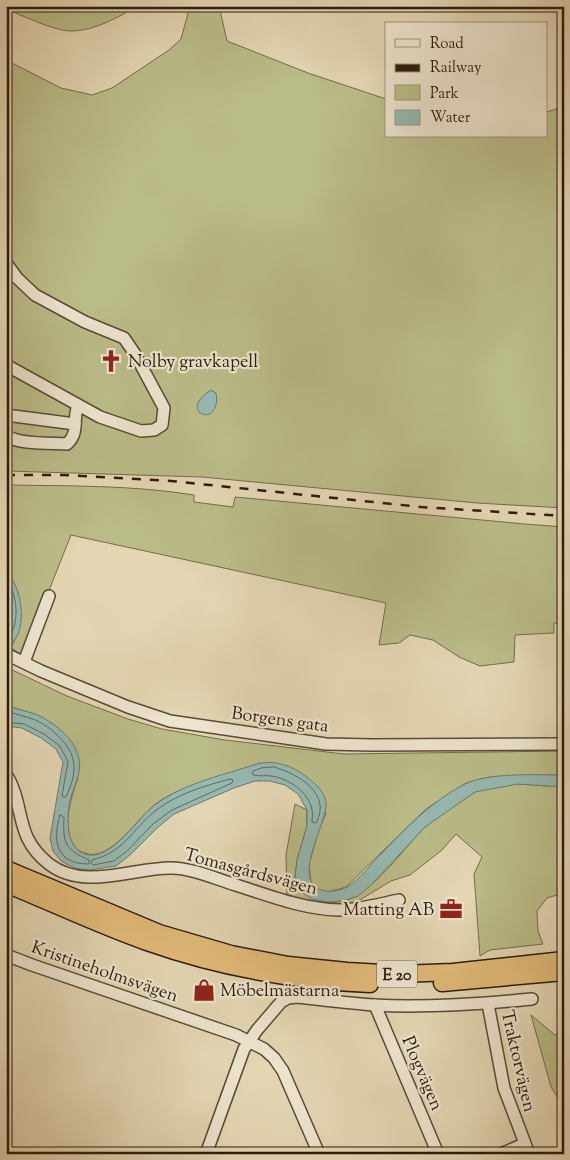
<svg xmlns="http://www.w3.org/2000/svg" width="570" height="1160" viewBox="0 0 570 1160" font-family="'Sorts Mill Goudy',serif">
<rect width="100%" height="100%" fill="#e4d6b3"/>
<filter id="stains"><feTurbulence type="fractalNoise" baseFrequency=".004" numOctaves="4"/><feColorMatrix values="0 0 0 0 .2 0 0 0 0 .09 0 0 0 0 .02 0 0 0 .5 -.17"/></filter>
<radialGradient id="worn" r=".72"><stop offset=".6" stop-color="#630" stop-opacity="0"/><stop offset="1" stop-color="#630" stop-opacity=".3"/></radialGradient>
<g fill="#babc88" stroke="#726c4a">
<path d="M6,6H137C119,17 94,31 71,31C54,31 24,16 8,10Z"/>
<polygon points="190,6 219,6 227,41 308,73 386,99 386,136 546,136 546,112 564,107 564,508 477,503 202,477 6,471 6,60 61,88 92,95 112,88 169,50 181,39"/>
<path d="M6,485C68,486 133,485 194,495V502L233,507L235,497L525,524L564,527V623H554V633L515,635L514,662L480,666L459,657L433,640L410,635L399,643L379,645L386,603L71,535L23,656L10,647L14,642C16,618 25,590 6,572Z"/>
<path d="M6,667L67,696L128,719L162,729L225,740L344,754L564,751V775L490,777L466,783L426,809L346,887L328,892L316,889L311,882L309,864L319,829L326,813L260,763C230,774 198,781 170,795C163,799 156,803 151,808C136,821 108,863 85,853C79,851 76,850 73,845C62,826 71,797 78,778L54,725L36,715L6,705Z"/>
<path d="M518,784L564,787V893L547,898L537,911L538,931L543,944L490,950L480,956L474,874L482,857L456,834L442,850L410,875L391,881L355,903L334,905L312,903L287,895L286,855L295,804L307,810V826L297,860L295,878C303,884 322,900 330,902C364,907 401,851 423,829C437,815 456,803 473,793C485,786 504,786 518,784Z"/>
<polygon points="531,1015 555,1035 564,1029 564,1107 551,1087"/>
</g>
<g fill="#96b8b1" stroke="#6b796f">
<path d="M211,390L216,393C219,405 212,421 199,412C193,403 204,395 211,390Z"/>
<path d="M6,572C19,585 24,609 20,627C19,636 12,644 6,651Z"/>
<path d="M6,705C16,709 26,711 35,714C47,719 62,729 70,740C74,744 78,754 79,759C82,773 73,788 70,801C66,819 66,852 89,855C111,858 136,822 150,809C177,785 223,775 257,764C271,760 286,764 298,771C309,778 325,790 326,803C328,823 287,886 326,891C331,892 342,890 347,887C358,881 372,863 381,854C406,828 431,802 463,785C487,772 535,775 562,775H564V787L518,784L475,792L425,827L371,885L358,896L342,901L328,902L312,899L300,891L295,878L297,860L307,826V810L298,794L285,785L270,781H255L234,788L174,814L157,828L130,855L116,866L89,870L74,868L61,861L53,851L50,838L63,762L56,749L41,738L22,728L6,726Z"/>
</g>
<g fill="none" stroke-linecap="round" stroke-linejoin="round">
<g stroke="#606a5f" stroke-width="1">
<path d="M6,579C19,597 20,625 6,643"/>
<path d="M6,711C15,714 24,716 33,719C41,722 50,728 56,734C78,754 78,771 66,797H63L62,795L68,762L60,746L44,734L24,724L6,722"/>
<path d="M274,767C299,774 332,794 316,823L312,822C312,818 313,814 312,810C309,792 288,778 271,776C264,775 257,777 252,774L253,771L261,768Z"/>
<path d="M230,779L233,780L232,783L172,810L153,824L127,851L114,861L93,865L91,863L92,860C124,852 132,830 155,811C177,794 204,786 230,779Z"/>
<path d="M60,815L64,817C63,843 64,849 89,860V864C56,864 52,841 60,815Z"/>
</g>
<defs>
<g id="minor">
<polyline points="6,263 17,278 35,295 85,322 124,338 135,354 164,408 162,425 154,430 141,431 100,417 6,365"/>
<polyline points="6,415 75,424"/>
<path d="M6,435C16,445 52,443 67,444C80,432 72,420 78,405"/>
<polyline points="6,654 41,671 128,707 170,721 326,744 372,745 564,744"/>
<polyline points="24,662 49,596"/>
<path d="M6,774C26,806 13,836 49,864C84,891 131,868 171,868C192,868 216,879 236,885C270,896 303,909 339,910C359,910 380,904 399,900"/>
<polyline points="6,955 32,965 236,1035 264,1049 274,1058 283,1071 319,1154"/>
<polyline points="488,1004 504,1088 529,1154"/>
<polyline points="375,1005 438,1154"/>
<path d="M206,1154L244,1049L257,1030L281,1002L288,998L297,997C323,1000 348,1003 374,1005C427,1008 480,1004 532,999"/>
<polyline points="501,1154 524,1144"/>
</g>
<g id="highway">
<polyline points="6,869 159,933 231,954 288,965 347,971 400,974 453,972 564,960"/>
<path d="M6,884C53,903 99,925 147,942C218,967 295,981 370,984"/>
<polyline points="442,983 564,972"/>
</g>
</defs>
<use href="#minor" stroke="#594a36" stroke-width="14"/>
<use href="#highway" stroke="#2b1b0d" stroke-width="19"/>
<use href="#minor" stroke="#ede4ce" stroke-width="11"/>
<use href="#highway" stroke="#e2bb7a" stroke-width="16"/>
<polyline stroke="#2b1b0d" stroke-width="2.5" stroke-dasharray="9 9" stroke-linecap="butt" points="6,475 63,475 171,481 421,507 564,516"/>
</g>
<defs>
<symbol id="church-bare" viewBox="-9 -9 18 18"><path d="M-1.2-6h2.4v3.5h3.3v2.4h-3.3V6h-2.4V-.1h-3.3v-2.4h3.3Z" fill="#8f2418" stroke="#ede4ce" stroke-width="2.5" paint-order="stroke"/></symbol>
<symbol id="office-bare" viewBox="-9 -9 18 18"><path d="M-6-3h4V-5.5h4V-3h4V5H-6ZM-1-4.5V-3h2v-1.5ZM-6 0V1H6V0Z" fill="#8f2418" stroke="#ede4ce" stroke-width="2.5" paint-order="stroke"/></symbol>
<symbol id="shop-bare" viewBox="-9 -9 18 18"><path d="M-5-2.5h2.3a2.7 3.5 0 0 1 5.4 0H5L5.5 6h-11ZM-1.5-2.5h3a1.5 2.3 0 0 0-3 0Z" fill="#8f2418" stroke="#ede4ce" stroke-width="2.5" paint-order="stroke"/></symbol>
</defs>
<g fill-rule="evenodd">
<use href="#church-bare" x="95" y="345" width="32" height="32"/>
<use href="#office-bare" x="435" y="893" width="32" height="32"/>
<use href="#shop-bare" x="188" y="974" width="32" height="32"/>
</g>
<g text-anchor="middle" stroke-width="4.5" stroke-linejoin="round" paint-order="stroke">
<rect fill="#ede4ce" stroke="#655747" stroke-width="1" x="377" y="960.5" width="40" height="27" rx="4"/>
<g font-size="16" font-weight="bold" fill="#2b1b0d">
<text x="397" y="980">E 20</text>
</g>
<g font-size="18" fill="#2b1b0d" stroke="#ede4ce" text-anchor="start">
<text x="128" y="367">Nolby gravkapell</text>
<text x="434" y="915" text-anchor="end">Matting AB</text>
<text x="220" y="996">Möbelmästarna</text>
</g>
<g font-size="18" fill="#2b1b0d" stroke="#ede4ce">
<text transform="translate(280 719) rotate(8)" y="6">Borgens gata</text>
<text transform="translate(251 871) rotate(15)" y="6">Tomasgårdsvägen</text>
<text transform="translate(105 971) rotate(19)" y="6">Kristineholmsvägen</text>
<text transform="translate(519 1061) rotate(77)" y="6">Traktorvägen</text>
<text transform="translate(423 1073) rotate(67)" y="6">Plogvägen</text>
</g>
</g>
<rect width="570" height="1160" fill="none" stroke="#e4d6b3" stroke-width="25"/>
<rect x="8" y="8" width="555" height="1145" fill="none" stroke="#2b1b0d" stroke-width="2.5"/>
<rect x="12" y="12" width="545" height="1135" fill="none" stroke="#2b1b0d"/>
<rect x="385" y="22" width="162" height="115" fill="#ede4ce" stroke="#9f9481"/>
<rect x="395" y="39" width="25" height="8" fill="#ede4ce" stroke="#9f9481"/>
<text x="430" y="48" font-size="15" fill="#2b1b0d">Road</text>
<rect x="395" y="64" width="25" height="8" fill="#2b1b0d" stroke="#9f9481"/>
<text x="430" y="72" font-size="15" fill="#2b1b0d">Railway</text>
<rect x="395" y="85" width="25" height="15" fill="#babc88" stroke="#9f9481"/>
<text x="430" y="98" font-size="15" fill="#2b1b0d">Park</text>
<rect x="395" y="110" width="25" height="15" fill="#96b8b1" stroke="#9f9481"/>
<text x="430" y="122" font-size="15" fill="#2b1b0d">Water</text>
<rect width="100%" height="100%" filter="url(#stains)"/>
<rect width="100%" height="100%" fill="url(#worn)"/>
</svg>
